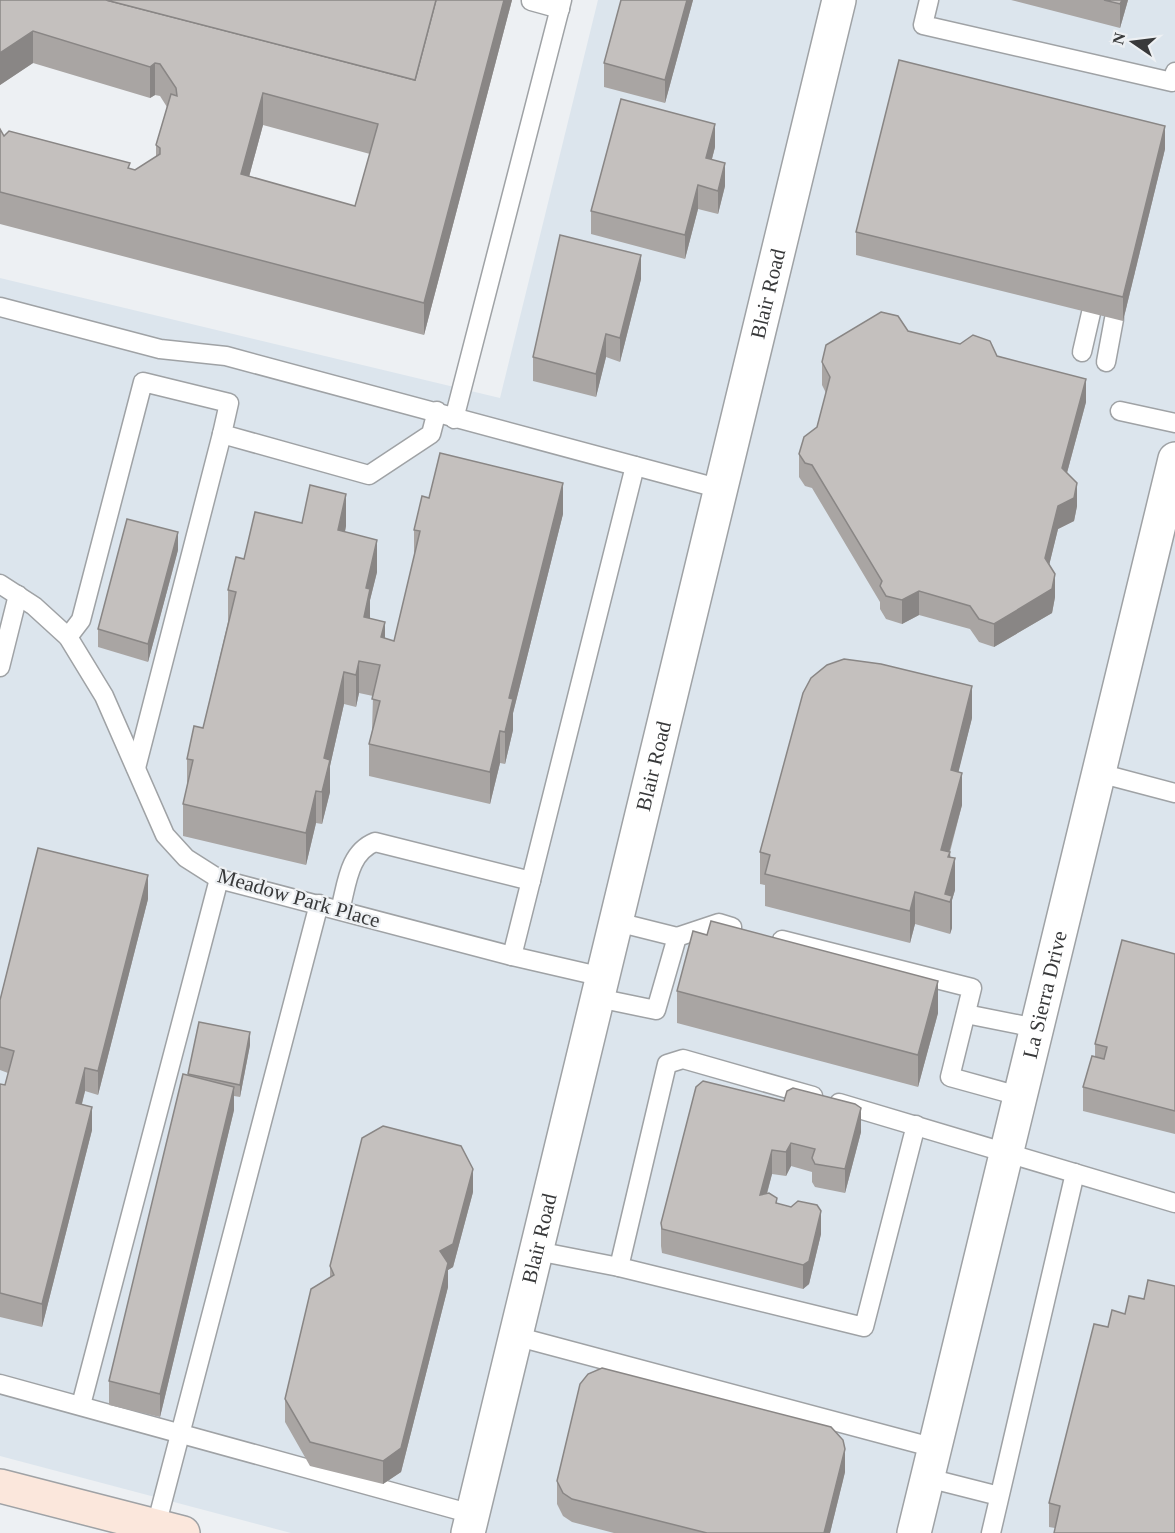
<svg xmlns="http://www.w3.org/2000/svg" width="1175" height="1533" viewBox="0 0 1175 1533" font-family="Georgia,serif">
<rect width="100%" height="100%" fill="#edf0f3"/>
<polygon fill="#dce5ed" points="598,0 1175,0 1175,1533 291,1533 0,1456 0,278 500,398"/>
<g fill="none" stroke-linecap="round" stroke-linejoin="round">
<defs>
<g id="lane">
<polyline points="929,0 923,25 1172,82 1175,72"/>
<polyline points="531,1 560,9"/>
<polyline points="0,307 160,349 226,356 721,489"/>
<polyline points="1082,352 1091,313"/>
<polyline points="1106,362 1114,319"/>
<polyline points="1120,411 1175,423"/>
<polyline points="454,419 562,0"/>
<polyline points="0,584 34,606 68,637 104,696 165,835 186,858 219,879 512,956 603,977"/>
<polyline points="68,637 81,620 143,382 229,403 222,434 369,475 431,434 437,411"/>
<polyline points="0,667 18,595"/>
<polyline points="136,768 222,434"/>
<polyline points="1099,773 1175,793"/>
<path d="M340,910C347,885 348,853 375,842L531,881"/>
<polyline points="617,922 677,937"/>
<polyline points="782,940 972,988 950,1077 1019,1096"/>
<polyline points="512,956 635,466"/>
<polyline points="598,998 656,1010 677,937 719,923 732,927"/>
<polyline points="966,1014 1036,1028"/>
<polyline points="813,1096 683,1059 667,1064 619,1267 864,1327 916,1125"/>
<polyline points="839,1103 1175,1203"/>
<polyline points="537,1251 619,1267"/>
<polyline points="515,1336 935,1448"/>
<polyline points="0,1384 472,1514"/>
<polyline points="81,1405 219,879"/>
<polyline points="928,1478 999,1496"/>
<polyline points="156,1526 319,904"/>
<polyline points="991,1533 1075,1173"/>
</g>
<g id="street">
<path id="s1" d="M468,1533L839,0"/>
<path id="s2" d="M914,1533L1175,459"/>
</g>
<polyline id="secondary" points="0,1486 183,1533"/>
</defs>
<use href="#lane" stroke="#9fa2a5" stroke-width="21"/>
<use href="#street" stroke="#9fa2a5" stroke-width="36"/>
<use href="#secondary" stroke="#9fa2a5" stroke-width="36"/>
<use href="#lane" stroke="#fff" stroke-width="18"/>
<use href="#street" stroke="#fff" stroke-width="33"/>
<use href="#secondary" stroke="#fbe7dc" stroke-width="33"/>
</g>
<g fill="#a9a5a3" fill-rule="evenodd">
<path d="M0,0H512L424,335L0,224V129L4,136L135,170L156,157V145L167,107L160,96L155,95L150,98L33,63L0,85ZM263,125L370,154L355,206L249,177Z"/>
<polygon points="621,0 693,0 665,103 604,87 604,63"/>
<polygon points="1011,0 1128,0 1120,28"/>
<polygon points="715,147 712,159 725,186 718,214 698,209 685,259 591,234 591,211"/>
<polygon points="1165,149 1123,321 856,255 856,232"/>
<polygon points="641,279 620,362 606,357 596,397 533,381 533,357"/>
<polygon points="908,331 997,356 1086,402 1067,473 1077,506 1074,521 1058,529 1049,565 1055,597 1052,613 994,647 979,642 970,629 919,615 902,624 886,619 880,609 880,602 812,488 805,486 799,477 799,454 817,427 826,393 822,385 822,362"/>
<polygon points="429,498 563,514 513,713 513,730 505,764 500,763 490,804 369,776 369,744 372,731 373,696 359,693 356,707 344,704 330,766 330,792 322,824 316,823 306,865 183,836 183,804 187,787 187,759 203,728 228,622 228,590 244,559 302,523 346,526 345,532 377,572 370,600 370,618 385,638 394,641 414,557 414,530"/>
<polygon points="178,550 148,662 98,647 98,629"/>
<polygon points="972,718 958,772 962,805 950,852 955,890 952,900 952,928 950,934 915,924 910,943 765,906 765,885 760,884 760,852"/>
<polygon points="148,899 98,1095 85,1091 82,1104 92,1130 42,1327 0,1317 0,1084 5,1085 8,1073 0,1070 0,1000"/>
<polygon points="1175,954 1175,1134 1083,1111 1083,1087 1095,1057 1095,1044"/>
<polygon points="677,991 938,1013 918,1087 677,1023"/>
<polygon points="199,1022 250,1045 240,1097 234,1096 234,1110 160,1417 109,1405 109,1381 188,1076"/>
<polygon points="696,1087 861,1132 845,1193 815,1187 812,1182 812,1172 791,1166 786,1176 772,1174 767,1194 777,1203 821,1234 809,1284 803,1289 662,1253 661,1246 661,1223"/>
<polygon points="473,1192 453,1267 448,1270 448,1287 401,1472 383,1484 310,1466 285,1422 285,1399 330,1278 330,1266"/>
<polygon points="1144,1299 1055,1528 1049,1527 1049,1503 1108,1327"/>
<polygon points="845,1472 830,1533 614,1533 572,1522 563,1516 557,1504 557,1481"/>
</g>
<g fill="#898685">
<polygon points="504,0 512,0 424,335 424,303"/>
<polygon points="687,0 693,0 665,103 665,80"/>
<polygon points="1122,0 1128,0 1120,28 1120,4"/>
<polygon points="33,31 33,63 0,85 0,53"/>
<polygon points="155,63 155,95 150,98 150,67"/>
<polygon points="263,93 263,125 241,206 241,174"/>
<polygon points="715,124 715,147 706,181 706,158"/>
<polygon points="1165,126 1165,149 1123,321 1123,297"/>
<polygon points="725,163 725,186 718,214 718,191"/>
<polygon points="698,185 698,209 685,259 685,235"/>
<polygon points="641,255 641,279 620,362 620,338"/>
<polygon points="606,334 606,357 596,397 596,374"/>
<polygon points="1086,379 1086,402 1062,491 1062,468"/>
<polygon points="563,483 563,514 513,713 513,730 505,764 505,732 509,698"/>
<polygon points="1077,483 1077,506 1074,521 1058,529 1045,582 1045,558 1058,506"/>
<polygon points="346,494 346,526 338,562 338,530"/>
<polygon points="178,532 178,550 148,662 148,644"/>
<polygon points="377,540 377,572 370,600 370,621 364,617 366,588"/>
<polygon points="1055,574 1055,597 1052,613 994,647 994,624"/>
<polygon points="919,591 919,615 902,624 902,600"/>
<polygon points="385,622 385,654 381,637"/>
<polygon points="359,661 359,693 356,707 356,675"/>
<polygon points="344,672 344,704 330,766 330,792 322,824 322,792 324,758"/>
<polygon points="972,686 972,718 951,802 951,770"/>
<polygon points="500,731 500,763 490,804 490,772"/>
<polygon points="962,773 962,805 941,882 941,850"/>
<polygon points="316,791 316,823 306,865 306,833"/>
<polygon points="950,852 950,874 955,858 955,890 952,900 952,928 950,934 950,902 945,894 948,857"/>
<polygon points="148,875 148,899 98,1095 98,1071"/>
<polygon points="915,892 915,924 910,943 910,911"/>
<polygon points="938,981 938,1013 918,1087 918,1055"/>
<polygon points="250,1032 250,1045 240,1097 240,1085"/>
<polygon points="85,1068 85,1091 76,1126 76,1103"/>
<polygon points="234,1087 234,1110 160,1417 160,1394"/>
<polygon points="92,1107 92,1130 42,1327 42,1304"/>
<polygon points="861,1108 861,1132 845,1193 845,1169"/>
<polygon points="791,1143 791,1166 786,1176 786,1152"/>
<polygon points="772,1150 772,1174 760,1218 760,1195"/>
<polygon points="473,1169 473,1192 453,1267 448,1270 448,1287 401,1472 383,1484 383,1461 440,1251"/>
<polygon points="821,1211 821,1234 809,1284 803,1289 803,1265"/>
<polygon points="845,1449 845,1472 830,1533 824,1533"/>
</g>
<g fill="#c4c0be" stroke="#898685" stroke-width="1.5" fill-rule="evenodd">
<path d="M0,0H106L415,80L436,0H504L424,303L0,192V129L4,136L9,131L130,163L128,168L135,170L160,154V148L156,145L171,94L177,96L176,88L160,64L155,63L150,67L33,31L0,53ZM263,93L378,124L355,206L241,174Z"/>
<polygon points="106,0 436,0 415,80"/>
<polygon points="621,0 687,0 665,80 604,63"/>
<polygon points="1104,0 1122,0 1120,4"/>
<polygon points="899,60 1165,126 1123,297 856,232"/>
<polygon points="621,99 715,124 706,158 725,163 718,191 698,185 685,235 591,211"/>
<polygon points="560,235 641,255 620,338 606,334 596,374 533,357"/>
<polygon points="881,312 898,316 908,331 960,344 973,335 990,341 997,356 1086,379 1062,468 1077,483 1074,498 1058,506 1045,558 1055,574 1052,589 994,624 979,619 970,606 919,591 902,600 886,596 880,586 882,581 812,465 805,463 799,454 804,437 817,427 830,377 822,362 826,345"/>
<polygon points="440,453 563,483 509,698 513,699 505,732 500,731 490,772 369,744 380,701 372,699 380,665 359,661 356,675 344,672 324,758 330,760 322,792 316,791 306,833 183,804 193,760 187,759 194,726 203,728 236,592 228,590 236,557 244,559 255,512 302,523 310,485 346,494 338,530 377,540 366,588 370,589 364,617 385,622 381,637 394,641 420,531 414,530 422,496 429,498"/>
<polygon points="127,519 178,532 148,644 98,629"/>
<polygon points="844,659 881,664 972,686 951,770 962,773 941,850 950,852 948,857 955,858 945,894 952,896 950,902 915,892 910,911 765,874 770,855 760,852 803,693 811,678 827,665"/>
<polygon points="38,848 148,875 98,1071 85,1068 76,1103 92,1107 42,1304 0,1293 0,1084 5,1085 14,1051 0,1047 0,1000"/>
<polygon points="711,921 938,981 918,1055 677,991 693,931 707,935"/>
<polygon points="1122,940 1175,954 1175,1111 1083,1087 1092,1056 1104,1059 1107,1047 1095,1044"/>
<polygon points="199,1022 250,1032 240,1085 188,1074"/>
<polygon points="183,1074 234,1087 160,1394 109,1381"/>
<polygon points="703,1081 784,1101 787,1091 793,1088 855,1104 861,1108 845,1169 815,1164 812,1158 815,1149 791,1143 786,1152 772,1150 760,1195 769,1193 777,1198 776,1203 791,1207 798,1201 817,1205 821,1211 809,1261 803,1265 662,1229 661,1223 696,1087"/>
<polygon points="383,1126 461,1146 473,1169 453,1244 440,1251 448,1263 401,1448 383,1461 310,1442 285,1399 311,1289 334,1275 330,1266 362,1138"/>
<polygon points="1148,1280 1175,1286 1175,1533 1054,1533 1060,1506 1049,1503 1094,1324 1108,1327 1112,1310 1125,1314 1129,1296 1144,1299"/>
<polygon points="602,1368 831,1427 843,1440 845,1449 824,1533 707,1533 572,1499 563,1493 557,1481 580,1384 588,1374"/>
</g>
<g text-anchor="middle" stroke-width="4.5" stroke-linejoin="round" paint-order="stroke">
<g font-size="21" fill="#38393a" stroke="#edf0f3">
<text dy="7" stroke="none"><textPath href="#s1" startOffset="1275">Blair Road</textPath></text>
<text dy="7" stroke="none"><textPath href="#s1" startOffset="789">Blair Road</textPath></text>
<text transform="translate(299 898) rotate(16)" y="7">Meadow Park Place</text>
<text dy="7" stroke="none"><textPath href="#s2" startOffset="554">La Sierra Drive</textPath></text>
<text dy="7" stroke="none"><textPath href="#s1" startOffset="303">Blair Road</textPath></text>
</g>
</g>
<g transform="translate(1133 42) rotate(284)" stroke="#edf0f3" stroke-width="4.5" paint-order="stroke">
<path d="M0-4.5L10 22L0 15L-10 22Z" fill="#38393a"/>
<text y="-9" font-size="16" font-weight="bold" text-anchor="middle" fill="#38393a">N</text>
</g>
</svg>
